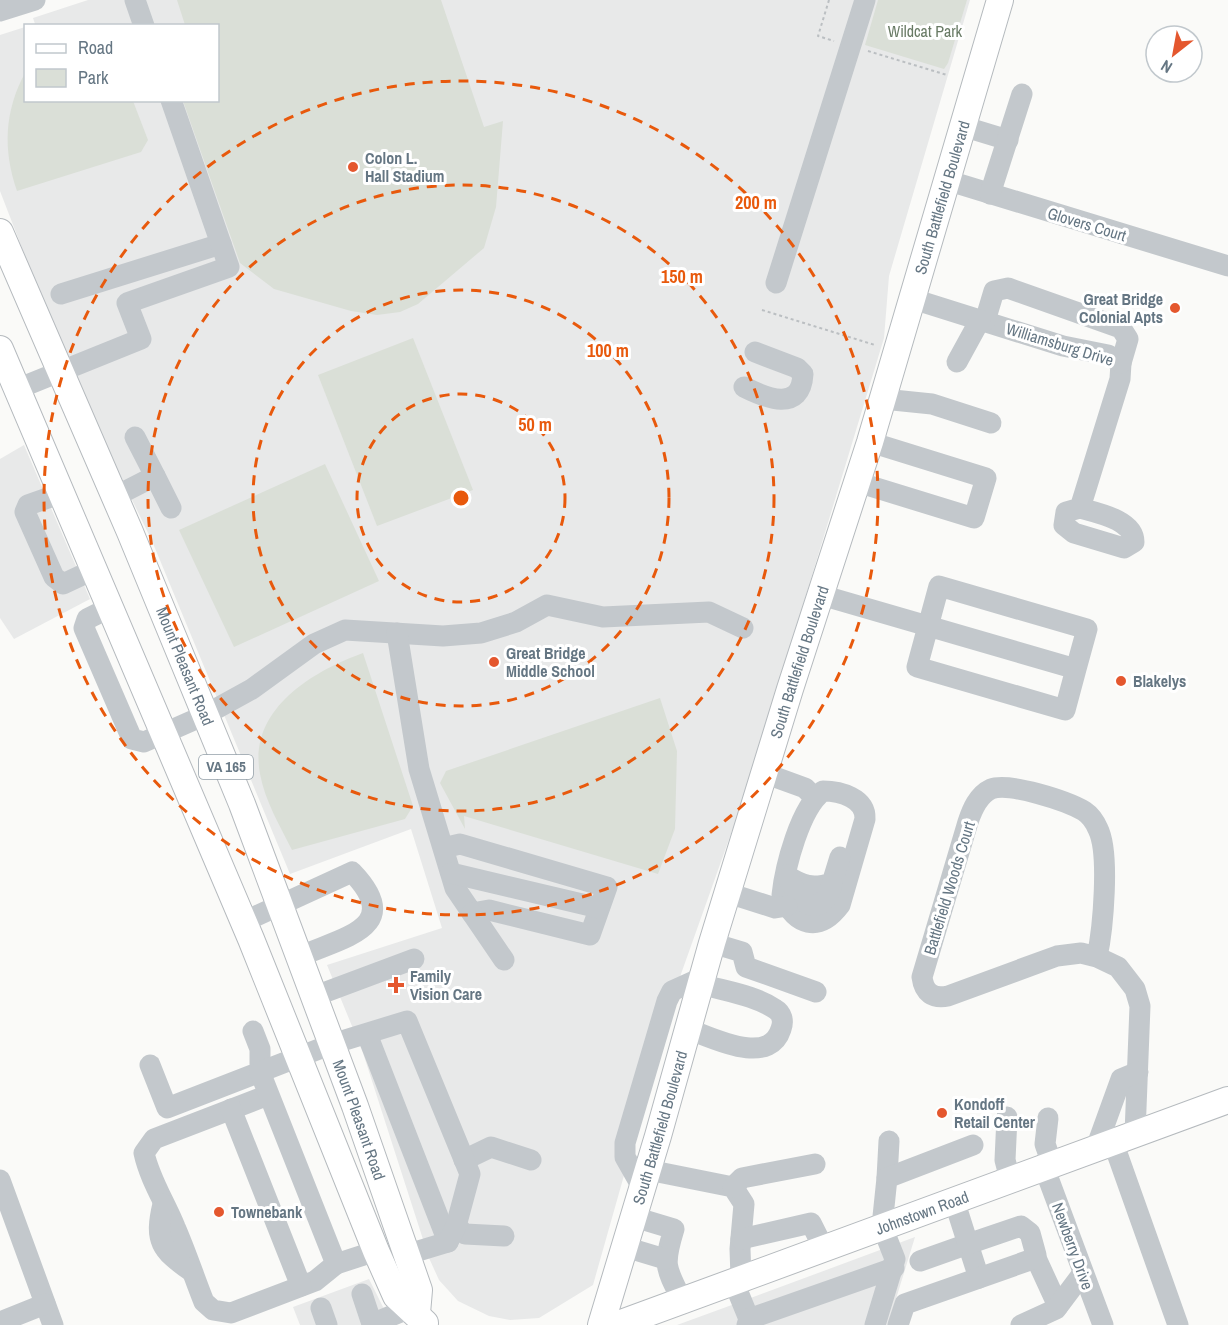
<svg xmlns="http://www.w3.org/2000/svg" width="1228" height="1325" viewBox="0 0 1228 1325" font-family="'Archivo Narrow',sans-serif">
<rect width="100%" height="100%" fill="#fafaf8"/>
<g fill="#e8e9e9">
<polygon points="88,0 970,0 889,276 884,338 749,783 681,974 593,1285 539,1318 510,1320 489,1316 458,1301 439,1280 429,1258 363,1053 327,965 442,928 411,829 290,874 152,541 102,438 44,305 0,191 0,35 25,27 26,100 218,100 218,26 30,25 35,24 33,18"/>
<polygon points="24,445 90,599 14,639 0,618 0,459"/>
<polygon points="915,1237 888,1325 677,1325 740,1302"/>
<polygon points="369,1279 383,1307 396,1325 300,1325 293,1307"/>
</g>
<g fill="#dadfd7">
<polygon points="177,0 441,0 484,127 503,121 496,207 484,248 418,304 400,312 377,315 351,311 274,289 240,263 183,101 218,100 218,26 185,25"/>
<polygon points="878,0 967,0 948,63 944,69 865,45"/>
<path d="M25,73L26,100L133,101L148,140L141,152L17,191C3,150 4,112 25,73Z"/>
<polygon points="413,338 473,490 377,526 318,375"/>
<polygon points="325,464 379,581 234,647 179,530"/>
<path d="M363,653L413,806L405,819L292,850C280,826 265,801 260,774C248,710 311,672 363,653Z"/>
<polygon points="660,698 677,751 675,829 658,874 464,816 465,829 440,783 446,771"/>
</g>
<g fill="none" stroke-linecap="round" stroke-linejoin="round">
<defs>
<g id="major">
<path id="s1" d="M0,232L130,532L242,804L355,1106L419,1290L417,1313"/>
<polyline points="0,349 251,939 376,1251 396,1296 425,1323"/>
<path id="s2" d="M601,1325L658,1136L712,943L790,689L870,442L1000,0"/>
<path id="s3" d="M616,1325L1228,1100"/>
</g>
</defs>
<use href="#major" stroke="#b5babe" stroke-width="28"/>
<g stroke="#bbbfc2" stroke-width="2" stroke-dasharray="3 3" stroke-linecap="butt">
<polyline points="829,0 818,36 834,41"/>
<polyline points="868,51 947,75"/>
<polyline points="762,310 875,345"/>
</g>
<g stroke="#c3c8cc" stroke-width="21">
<polyline points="135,0 144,26"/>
<polyline points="0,11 35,0"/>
<polyline points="962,126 1008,140"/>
<polyline points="946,180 1228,266"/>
<polyline points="990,194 1022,94"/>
<polyline points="776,283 865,0"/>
<polyline points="61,294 221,244"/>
<path d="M913,299L1063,346L1108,355L1121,363L1120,379L1080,508L1066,512L1064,525L1074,533L1124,548L1134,542C1134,520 1098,513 1080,508"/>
<polyline points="985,321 994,291 1008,288 1121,328 1128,339 1121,363"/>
<polyline points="957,362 980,320"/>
<path d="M744,387C766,398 801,413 803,374L797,368L755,352"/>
<polyline points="17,389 141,339 127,303 229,267 171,100"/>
<polyline points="883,399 932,404 991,423"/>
<polyline points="135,437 155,476"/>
<polyline points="857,482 974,518 986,478 870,442"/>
<polyline points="62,493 28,505 25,512 54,577 63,584 95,569"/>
<polyline points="114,497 155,476 171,508"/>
<polyline points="821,595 1076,669 1087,629 939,586 917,667 1065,710 1076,669"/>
<polyline points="111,607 87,619 84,628 132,739 144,742 203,716 252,689 314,644 345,630 443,636 481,633 516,622 547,605 603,617 709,612 743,628"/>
<polyline points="397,633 419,769 455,888 472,913 489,910 590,935 607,887 460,844 443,848"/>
<polyline points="764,773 805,788 814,797"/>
<path d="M823,791C840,791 866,798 865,819L840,905C819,933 795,926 782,895C785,867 800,808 823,791Z"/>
<polyline points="451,873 599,908"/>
<path d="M786,875C803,886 812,889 832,883L840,857"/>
<path d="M788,878C792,885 796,894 802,900C817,914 830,898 832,883"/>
<polyline points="728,893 775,908 787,906"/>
<polyline points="472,913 504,960"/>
<path d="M243,922L352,872C405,927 344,937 301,956"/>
<polyline points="712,943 742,952 746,967 816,992"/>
<path d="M1097,957C1103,929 1110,853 1098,829C1095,822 1090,815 1084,811C1067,801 1009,782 991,789C978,795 972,810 968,822L922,977C924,993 933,999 948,996L1057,956L1081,953L1097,957L1118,967L1135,989L1140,1006L1135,1134"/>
<polyline points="315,996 414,959"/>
<path d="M688,1029C713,1038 769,1067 781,1029C784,1021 782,1013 775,1009C755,995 724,991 701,984"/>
<polyline points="367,1034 448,1242"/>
<polyline points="150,1065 167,1108 260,1072 260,1049 253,1031"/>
<path d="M268,1095L154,1139L144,1153C150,1180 165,1202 175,1227C186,1252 194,1277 204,1302L213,1310L231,1313L315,1281L336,1264"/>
<polyline points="231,1109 301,1286"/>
<polyline points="1007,1117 1005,1160 1010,1179"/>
<polyline points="1048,1118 1045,1144 1052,1164"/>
<polyline points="1113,1142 1178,1325"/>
<polyline points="1096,1148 1121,1079 1138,1072"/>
<polyline points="464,1160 491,1147 531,1160"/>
<polyline points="1044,1167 1103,1325"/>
<polyline points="648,1170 733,1187 744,1204 740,1249 741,1277"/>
<polyline points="887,1178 889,1141"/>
<polyline points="0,1180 53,1325"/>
<polyline points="642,1187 625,1157 625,1143 667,1001 672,991 703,977"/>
<polyline points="733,1187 742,1178 815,1164"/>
<path d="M163,1204C154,1241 161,1250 191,1271"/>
<path d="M634,1217L674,1229C663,1265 665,1267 682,1300"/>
<polyline points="456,1226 465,1234 504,1236"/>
<polyline points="741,1239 811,1223 823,1247"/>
<polyline points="625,1247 665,1259"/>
<polyline points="376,1251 336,1264 260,1072 332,1044 407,1021 470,1174 456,1226 448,1242 405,1255"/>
<polyline points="1035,1256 1058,1306"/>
<polyline points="920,1261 968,1244 979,1278"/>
<polyline points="733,1280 749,1319 747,1325"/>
<polyline points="362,1294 372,1324 410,1308"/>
<polyline points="321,1308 327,1325"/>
<polyline points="749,1319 894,1268"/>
<polyline points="0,1322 45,1304"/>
<polyline points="875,1325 895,1259 882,1226 887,1178 973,1145"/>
<polyline points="898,1325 905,1304 1033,1259 1036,1255 1030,1233 1021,1226 968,1244 954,1200"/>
<polyline points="1021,1325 1056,1309 1083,1273"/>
</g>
<use href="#major" stroke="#fff" stroke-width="26"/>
</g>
<g fill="none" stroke="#e8590c" stroke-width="3" stroke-dasharray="10 8">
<circle cx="461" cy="498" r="104"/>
<circle cx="461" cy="498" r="208"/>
<circle cx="461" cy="498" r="313"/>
<circle cx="461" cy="498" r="417"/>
</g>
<g fill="#e4572e" stroke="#fff" stroke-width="2">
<circle cx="353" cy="167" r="6"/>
<circle cx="1175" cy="308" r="6"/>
<circle cx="494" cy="662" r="6"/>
<circle cx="1121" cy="681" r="6"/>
<path d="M393 976h6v6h6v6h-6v6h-6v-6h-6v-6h6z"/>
<circle cx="942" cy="1113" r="6"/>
<circle cx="219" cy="1212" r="6"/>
</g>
<g text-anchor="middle" stroke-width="6" stroke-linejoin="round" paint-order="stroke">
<rect fill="#fff" stroke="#939fa8" stroke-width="1.5" x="199" y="755" width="54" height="24" rx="4.5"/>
<g font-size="15" font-weight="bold" fill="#657683">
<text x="226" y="772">VA 165</text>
</g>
<g font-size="16" fill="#687a64" stroke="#fff">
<text x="925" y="37">Wildcat Park</text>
</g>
<g font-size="16" font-weight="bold" fill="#657683" stroke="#fff" text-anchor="start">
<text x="365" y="164">Colon L.<tspan x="365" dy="18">Hall Stadium</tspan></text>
<text x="1163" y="305" text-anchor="end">Great Bridge<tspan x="1163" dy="18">Colonial Apts</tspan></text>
<text x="506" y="659">Great Bridge<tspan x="506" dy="18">Middle School</tspan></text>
<text x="1133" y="687">Blakelys</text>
<text x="410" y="982">Family<tspan x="410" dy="18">Vision Care</tspan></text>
<text x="954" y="1110">Kondoff<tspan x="954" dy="18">Retail Center</tspan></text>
<text x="231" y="1218">Townebank</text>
</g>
<g font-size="16" fill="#657683" stroke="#fff">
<text dy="6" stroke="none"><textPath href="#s2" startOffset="1178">South Battlefield Boulevard</textPath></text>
<text transform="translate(1087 224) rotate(17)" y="6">Glovers Court</text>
<text transform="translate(1060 344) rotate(17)" y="6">Williamsburg Drive</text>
<text dy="6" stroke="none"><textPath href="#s2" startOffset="692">South Battlefield Boulevard</textPath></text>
<text dy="6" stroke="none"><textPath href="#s1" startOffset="472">Mount Pleasant Road</textPath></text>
<text transform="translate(949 888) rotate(-73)" y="6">Battlefield Woods Court</text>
<text dy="6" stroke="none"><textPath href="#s1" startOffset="958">Mount Pleasant Road</textPath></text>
<text dy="6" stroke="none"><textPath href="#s2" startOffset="206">South Battlefield Boulevard</textPath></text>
<text dy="6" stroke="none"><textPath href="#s3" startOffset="326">Johnstown Road</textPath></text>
<text transform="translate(1073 1246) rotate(70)" y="6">Newberry Drive</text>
</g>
</g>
<circle cx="461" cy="498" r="9" fill="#e8590c" stroke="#fff" stroke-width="3"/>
<g font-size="18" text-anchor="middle" font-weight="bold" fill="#e8590c" stroke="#fff" stroke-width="6" stroke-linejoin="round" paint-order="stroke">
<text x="756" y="209">200 m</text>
<text x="682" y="283">150 m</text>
<text x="608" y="357">100 m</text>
<text x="535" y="431">50 m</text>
</g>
<rect x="24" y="24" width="195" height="78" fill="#ffffff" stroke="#c1c8cd" stroke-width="1.5"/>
<rect x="36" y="44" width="30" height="9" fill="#ffffff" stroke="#c1c8cd" stroke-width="1.5"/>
<text x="78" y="54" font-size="18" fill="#657683">Road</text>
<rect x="36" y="69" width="30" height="18" fill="#dadfd7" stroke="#c1c8cd" stroke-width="1.5"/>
<text x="78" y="84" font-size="18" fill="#657683">Park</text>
<g transform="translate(1174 54) rotate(211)"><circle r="28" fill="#ffffff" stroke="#c1c8cd" stroke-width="1.5"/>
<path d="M0-4.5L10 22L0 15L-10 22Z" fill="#e4572e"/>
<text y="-9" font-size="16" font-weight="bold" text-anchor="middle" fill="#657683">N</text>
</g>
</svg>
